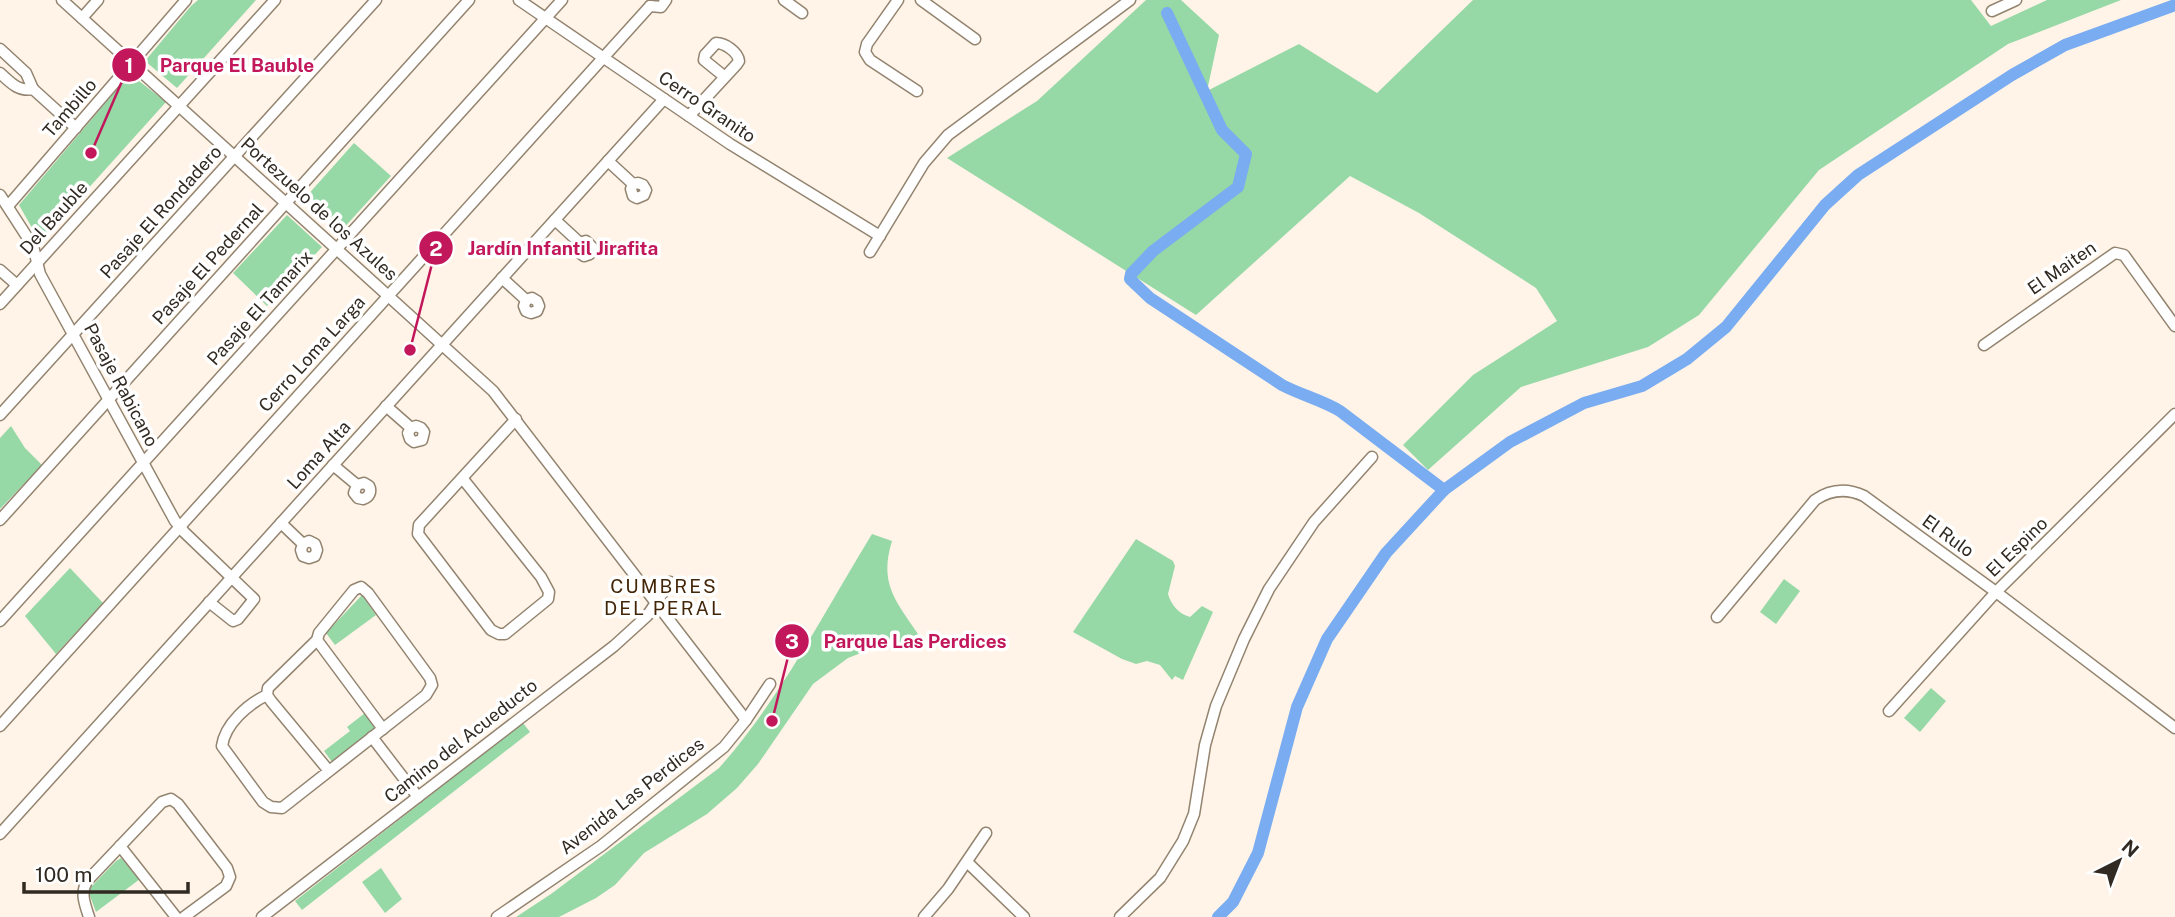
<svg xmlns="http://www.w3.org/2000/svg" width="2175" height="917" viewBox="0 0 2175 917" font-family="'Public Sans',sans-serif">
<rect width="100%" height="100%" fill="#fff4e7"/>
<g fill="#97d8a7">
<polygon points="198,0 256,0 177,88 145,61 191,6"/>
<polygon points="1146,0 1181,0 1219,35 1207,91 1299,44 1377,93 1473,0 1971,0 1991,26 2047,0 2121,0 2008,44 1819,170 1699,315 1648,347 1521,387 1428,470 1403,445 1473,375 1557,321 1536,288 1419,213 1350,176 1196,315 947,158 1037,101"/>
<polygon points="130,74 166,102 40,242 19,205"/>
<polygon points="354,143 391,176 341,231 305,198"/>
<polygon points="287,215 322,247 267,306 233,273"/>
<polygon points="11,426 25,448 42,465 0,509 0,438"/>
<path d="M872,534L892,541C879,583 895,600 918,634L912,642L902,647L866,651L848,658L813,684L758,764L737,788L707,814L644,853L615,885L596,898L559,917H516L551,894L719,768C780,700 824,612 872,534Z"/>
<path d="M1136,539L1173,561L1175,566L1168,594C1171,605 1179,614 1190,617L1202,606L1213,612L1183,680L1175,676L1172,680L1160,665L1147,661L1136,664L1122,659L1073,632Z"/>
<polygon points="70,568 103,603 56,654 25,616"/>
<polygon points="1784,579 1800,591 1776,624 1760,612"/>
<polygon points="362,595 376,615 335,645 326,633"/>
<polygon points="1931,688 1946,701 1920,732 1904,718"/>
<polygon points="365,713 377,728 332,762 324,751 350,731 347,727"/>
<polygon points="523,723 530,732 302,910 295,901"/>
<polygon points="121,858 140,879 96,912 90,896 90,888 116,861"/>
<polygon points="381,868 402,899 385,913 362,882"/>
</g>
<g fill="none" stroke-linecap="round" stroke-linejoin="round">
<g stroke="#79acf1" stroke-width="12">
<path d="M1167,13L1222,130L1246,154L1238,187L1153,251L1131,274L1130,279L1150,298L1282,385C1301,395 1322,400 1340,411L1444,490"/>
<polyline points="1218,917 1233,902 1258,853 1297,707 1327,639 1386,553 1444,490 1510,442 1584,403 1642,386 1687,359 1726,327 1825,205 1858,175 2012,75 2065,45 2175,5"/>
</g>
<defs>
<g id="street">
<polyline points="62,0 493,391 746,720"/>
<polyline points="519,0 730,144 880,236"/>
<polyline points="784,0 802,13"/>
<polyline points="898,0 867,44 865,52 870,60 917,91"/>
<polyline points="921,0 975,39"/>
<polyline points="650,6 661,7 666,0"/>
<polyline points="1992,11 2016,0"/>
<polyline points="82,18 98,0"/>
<polyline points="0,49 26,73 33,89 76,128"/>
<path d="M0,73C10,82 18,92 33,89"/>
<path d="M689,116L737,64L739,61C738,52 725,43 716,43L705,55L704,60L725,77"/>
<polyline points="608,161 633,184 638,183 643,185 646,190 644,195 637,198 633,196 631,189 633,184"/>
<polyline points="0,195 33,246 40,274 175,521 184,532 254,599 238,619 233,621 209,602"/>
<polyline points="8,206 186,0"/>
<polyline points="555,220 580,243 586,241 592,247 590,254 584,256 580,253 578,247 580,243"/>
<polyline points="870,252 924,163 948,135 1130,0"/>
<polyline points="0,270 17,285"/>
<polyline points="502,278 526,300 532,298 537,301 539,306 537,311 531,313 526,311 524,306 526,300"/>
<polyline points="0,304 275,0"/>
<polyline points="1984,345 2115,253 2124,255 2175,326"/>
<polyline points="386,406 411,428 416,426 421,428 424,432 422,440 414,442 410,439 408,433 411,428"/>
<polyline points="0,415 376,0"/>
<path d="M333,465L357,485L364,483L369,486C372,492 369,497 363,499L358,498L354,493L357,485"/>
<polyline points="463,479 541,577 549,592 548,599 505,634 499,634 491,630 418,534 419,525 516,419"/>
<polyline points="0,520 469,0"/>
<polyline points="281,523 303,544 309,541 315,544 317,550 315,556 309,558 303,556 301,550 303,544"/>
<path d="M1717,617L1815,500C1831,489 1847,488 1864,496L1996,592L2175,728"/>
<polyline points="0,621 562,0"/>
<polyline points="317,640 383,729"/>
<path d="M267,695C248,704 225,724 222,746L263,802L271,807L282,808L426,695L432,685L430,678L368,593L361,587L354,590L319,633L317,640L268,688L267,695L271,701L329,771"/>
<polyline points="1889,711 1996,592 2175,414"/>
<polyline points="0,726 650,6"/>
<polyline points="372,737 418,797"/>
<polyline points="0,834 664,99"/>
<polyline points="120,846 176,917"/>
<polyline points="967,862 1024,917"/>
<path d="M89,917C85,904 80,894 87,881L162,802L171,799L178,804L227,868L230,877L226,886L184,917"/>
<polyline points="262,917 614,646 647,616 670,582"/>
<polyline points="497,917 601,846 724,747 746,720 770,684"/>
<polyline points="924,917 948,889 986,833"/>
<polyline points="1120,917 1160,878 1183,841 1194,814 1205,745 1216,706 1244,639 1269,589 1314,522 1372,457"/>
</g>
</defs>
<use href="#street" stroke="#938470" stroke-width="13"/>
<use href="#street" stroke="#fff" stroke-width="10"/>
</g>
<g text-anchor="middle" stroke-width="7" stroke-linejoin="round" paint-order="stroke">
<g font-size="18" fill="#302a22" stroke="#fff">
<text transform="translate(707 107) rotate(34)" y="6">Cerro Granito</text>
<text transform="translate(70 108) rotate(-49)" y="6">Tambillo</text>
<text transform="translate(319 209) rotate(42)" y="6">Portezuelo de los Azules</text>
<text transform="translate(161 212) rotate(-48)" y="6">Pasaje El Rondadero</text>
<text transform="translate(54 218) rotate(-48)" y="6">Del Bauble</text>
<text transform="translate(208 264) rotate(-48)" y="6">Pasaje El Pedernal</text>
<text transform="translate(2062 268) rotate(-35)" y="6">El Maiten</text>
<text transform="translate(260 308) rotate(-48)" y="6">Pasaje El Tamarix</text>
<text transform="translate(312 354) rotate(-48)" y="6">Cerro Loma Larga</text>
<text transform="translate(121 385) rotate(62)" y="6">Pasaje Rabicano</text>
<text transform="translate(319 455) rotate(-48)" y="6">Loma Alta</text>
<text transform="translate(1948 536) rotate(36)" y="6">El Rulo</text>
<text transform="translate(2017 547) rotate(-44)" y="6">El Espino</text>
<text transform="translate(461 741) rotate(-38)" y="6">Camino del Acueducto</text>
<text transform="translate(632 796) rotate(-38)" y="6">Avenida Las Perdices</text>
</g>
<g font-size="19" letter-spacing="2" fill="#432608" stroke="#fff">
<text x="664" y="593">CUMBRES<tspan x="664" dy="22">DEL PERAL</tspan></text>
</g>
</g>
<path fill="none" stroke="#c2185b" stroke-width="2.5" d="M91 153L129 65M410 350L436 248M772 721L792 641"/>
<g fill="#c2185b" stroke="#fff" stroke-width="2.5">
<circle cx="91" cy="153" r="7"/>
<circle cx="410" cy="350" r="7"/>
<circle cx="772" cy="721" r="7"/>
<circle cx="129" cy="65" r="18"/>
<circle cx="436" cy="248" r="18"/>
<circle cx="792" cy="641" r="18"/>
</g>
<g font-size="21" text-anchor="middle" font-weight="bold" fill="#fff">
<text x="129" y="73">1</text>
<text x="436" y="256">2</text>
<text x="792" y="649">3</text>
</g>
<g font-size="19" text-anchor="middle" font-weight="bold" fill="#c2185b" stroke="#fff" stroke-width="7" stroke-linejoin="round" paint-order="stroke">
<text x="237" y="72">Parque El Bauble</text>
<text x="563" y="255">Jardín Infantil Jirafita</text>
<text x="915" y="648">Parque Las Perdices</text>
</g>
<g transform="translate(2119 861) rotate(42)" stroke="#ffffff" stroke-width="5" paint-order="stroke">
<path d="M0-5L12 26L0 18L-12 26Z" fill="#302a22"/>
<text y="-10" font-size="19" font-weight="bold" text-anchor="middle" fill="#302a22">N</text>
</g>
<path d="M24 882v10h164v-10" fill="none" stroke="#302a22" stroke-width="3.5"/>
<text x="35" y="882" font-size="21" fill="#302a22" stroke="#ffffff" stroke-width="5" paint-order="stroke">100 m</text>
</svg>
